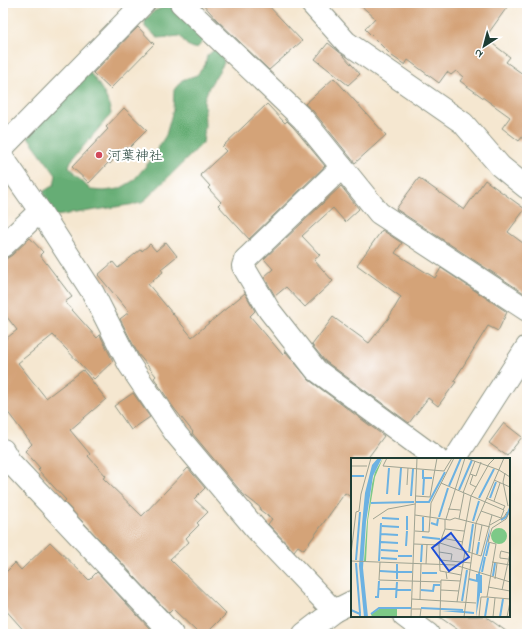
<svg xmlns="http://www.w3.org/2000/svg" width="530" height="637" viewBox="0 0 530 637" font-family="'Indie Flower','Klee One',sans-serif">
<rect width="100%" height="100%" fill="#fff"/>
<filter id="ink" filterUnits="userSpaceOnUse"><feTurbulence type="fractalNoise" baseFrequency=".025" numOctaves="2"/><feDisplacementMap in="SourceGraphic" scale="8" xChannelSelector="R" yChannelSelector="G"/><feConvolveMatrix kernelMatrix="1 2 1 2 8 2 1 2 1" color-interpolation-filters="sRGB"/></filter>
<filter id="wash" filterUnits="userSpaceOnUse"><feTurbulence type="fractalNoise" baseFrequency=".012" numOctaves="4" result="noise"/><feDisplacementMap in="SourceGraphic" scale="16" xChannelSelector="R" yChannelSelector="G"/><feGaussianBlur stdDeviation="0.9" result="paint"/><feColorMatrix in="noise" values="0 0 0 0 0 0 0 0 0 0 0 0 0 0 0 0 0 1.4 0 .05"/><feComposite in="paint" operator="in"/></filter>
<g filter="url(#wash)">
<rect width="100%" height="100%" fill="#f5e7d0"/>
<g fill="#66ad74" stroke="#427554">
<polygon points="172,4 210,35 196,49 187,45 180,36 158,38 145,27 145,20 154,11"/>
<path d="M215,49L222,52L224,63L209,87L204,100L205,126L203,143L142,203L56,216L39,194L54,185L56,175L28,137L88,70C98,83 109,97 111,114L71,161L69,166L75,175L91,190L104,191L119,189L133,181L150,161L166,135L173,110L174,90L182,80L197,75L205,65L207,56Z"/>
</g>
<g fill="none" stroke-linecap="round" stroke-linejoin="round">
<polyline stroke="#6cb2e2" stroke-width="7" points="3,6 6,3"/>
</g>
<g id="blocks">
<g fill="#d4a378">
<polygon points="202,3 266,3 302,41 269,70 216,19"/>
<polygon points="358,3 510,3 485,38 510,57 506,62 527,77 527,131 519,141 502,128 510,117 460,81 463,77 456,71 451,75 447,72 439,83 408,60 405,65 392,56 365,29 375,18"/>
<polygon points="138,27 154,44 110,89 93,73"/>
<polygon points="328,43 343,55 360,74 348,85 315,59"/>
<polygon points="334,78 386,135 355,163 313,111 305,104"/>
<polygon points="267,104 285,123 287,121 294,128 325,166 249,239 218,205 221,202 208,188 210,186 200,175 226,151 222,147"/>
<polygon points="124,108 147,130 128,149 126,147 110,164 109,162 89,183 72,167 108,129 106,127"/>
<polygon points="419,178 464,210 485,180 525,209 508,232 527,246 527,295 396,209"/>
<polygon points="341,186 359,209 345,222 333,208 302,236 320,255 314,260 333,281 305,307 286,287 275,296 264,277 273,269 264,259"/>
<polygon points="382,230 402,243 395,253 435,278 441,268 507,312 498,331 488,326 454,381 456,382 438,406 428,398 409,423 325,361 312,345 333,317 369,343 388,319 401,297 357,265"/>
<polygon points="30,238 43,252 40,255 72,297 65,302 97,338 100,335 113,361 94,379 53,335 18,363 46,398 83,370 106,399 70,430 90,454 88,456 106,476 103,478 142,516 188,468 205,488 194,499 208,512 197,523 199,525 186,538 189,542 170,559 226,614 206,634 199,634 173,609 169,613 64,502 66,500 38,470 40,468 25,451 32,444 3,406 3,341 17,330 3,312 3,261 12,255"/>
<polygon points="166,242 177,256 161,269 163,272 148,284 192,337 245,293 255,311 250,316 283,355 286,352 309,380 384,436 367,459 352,459 352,498 345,493 304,550 298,546 294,551 268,524 272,519 260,510 261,508 243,494 192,433 193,432 173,407 154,378 156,376 138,354 120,319 129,312 98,275 113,262 118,268 141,249 142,251 150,244 156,251"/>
<polygon points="133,393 150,417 131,430 114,406"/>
<polygon points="504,423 522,437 507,456 489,443"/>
<polygon points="50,542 89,580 97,572 151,630 147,634 27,634 3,607 3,575 15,563 21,570"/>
<polygon points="438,616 485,616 510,634 464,634"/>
</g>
</g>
</g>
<g filter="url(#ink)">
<use href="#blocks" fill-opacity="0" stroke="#8a9282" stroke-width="1"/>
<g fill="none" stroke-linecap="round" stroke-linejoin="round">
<defs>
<g id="minor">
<polyline points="181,3 303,119 379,213 527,310"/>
<polyline points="311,3 346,42 463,123 500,166 527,188"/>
<polyline points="3,147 144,3"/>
<polyline points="3,158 40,211 93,293 129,364 176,434 255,528 334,611"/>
<polyline points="342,167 245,260 243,266 269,310 316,370 437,459"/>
<polyline points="3,246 40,211"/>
<polyline points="3,450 10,462 172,634"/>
<polyline points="455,459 527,347"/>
<polyline points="404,616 428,634"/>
<polyline points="304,634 334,611 352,602"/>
</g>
</defs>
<use href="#minor" stroke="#8a9282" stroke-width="24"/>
<use href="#minor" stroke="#fff" stroke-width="22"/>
</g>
</g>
<circle fill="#d1495b" stroke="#fff" stroke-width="1.5" cx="99" cy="155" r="4"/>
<g text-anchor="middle" stroke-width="4" stroke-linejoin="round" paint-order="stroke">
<g font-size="14" fill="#1f3d34" stroke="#fff" text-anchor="start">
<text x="107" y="160">河葉神社</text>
</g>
</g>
<g transform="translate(351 458)">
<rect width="159" height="159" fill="#f5e7d0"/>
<path d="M32,0L24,19L17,62L15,103H13L16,64L21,26L24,14ZM140 78a8 8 0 1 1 16 0a8 8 0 1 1-16 0ZM28,151H46V159H21L20,156Z" fill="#7dc987"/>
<path d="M27,0H31L22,18L15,64L12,110L17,159H13L8,108L11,66L14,35L21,7ZM139,69L138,78L129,114V137L125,159L127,116Z" fill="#6cb2e2"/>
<path fill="none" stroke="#6cb2e2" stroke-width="2" d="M72,12V20H81M0,18H13M98,28L110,0M108,32L121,2M36,36L38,10M48,37L50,10M72,37L73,20M60,38L62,11M128,40L143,11M139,40L145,24M65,44H78L94,14M20,45L63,44M88,59L97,30M31,60L48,61M150,62L155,59L159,50M122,63L128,43M80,65L86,67L87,61M31,68L48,69M56,72V58M72,73V59M30,76L47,77M71,79L89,81M30,84L47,85M55,88L56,73M30,92L47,93M118,94L122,66M126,96L128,84M47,98H61M135,98L138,85M30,100L46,101M5,102L9,54M28,103L30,65M70,104L71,87M5,105L9,155M29,113L46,114M47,114H61M131,114L134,99M71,115H86M142,118L144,105M46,121V106M118,121L126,123V116M28,131H45M46,132H60M70,132L82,133L83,127H89M130,135V117M24,139H27L28,123M45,140L46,124M111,143L116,112M70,150L112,152M0,152L9,156V159M91,152L123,155M20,156L28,150H60M134,159L137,140M149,159L152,141"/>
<path fill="none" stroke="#9fa392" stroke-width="1" d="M36,0L32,8L93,13L101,0M115,0L148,12M0,8H16M148,12L159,19M154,15L152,24L157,48M119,16L125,18L130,4M122,17L119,26L125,29M143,22L159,29M90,25L153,52L150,60L130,53M56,27L57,10M112,35L124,3M65,38L79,39L86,0M135,40L154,48L152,52M143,43L149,25M97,51L109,52M159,53L155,61L141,70L137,84L145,86L136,139L159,141M64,57L99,62L104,60L139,69M22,61L37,51L64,46M94,61V71L88,87L89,113L95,114L96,121M95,61L114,0M108,61L113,35M139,67L153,59L156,54M94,71L113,73M64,73L78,74L80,45L103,0M91,80L112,84M128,83L131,67M89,85L130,98L141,57M63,86L88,87M110,92L120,38L138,6L144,0M88,94L101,96L100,102M0,96L5,54L8,53L10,36L20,0M157,101L149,100V97L150,93L158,95M89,102L120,105M0,103L104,107L159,124M29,104L28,122L90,124M141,104L159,107M75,106L76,87M95,114L110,117M144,121L146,105M137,129L159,133M90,132L108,133M151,132L159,95M61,141L125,145M69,141L70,106M106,144L114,93M61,151H70L69,159M60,159L66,0M89,159L90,122L109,123M113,159L125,65L153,0M128,159L130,139H136M142,159L144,140M156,159L159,144"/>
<path fill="#1d4ed8" fill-opacity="0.15" stroke="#1d4ed8" stroke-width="2" d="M100,75L118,99L98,113L81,90Z"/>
<rect width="159" height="159" fill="none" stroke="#1f3d34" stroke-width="2"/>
</g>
<rect width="530" height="637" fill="none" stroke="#fff" stroke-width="16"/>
<g transform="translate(484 46) rotate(216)" stroke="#ffffff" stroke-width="3" paint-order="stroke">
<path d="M0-3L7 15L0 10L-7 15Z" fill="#1f3d34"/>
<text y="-6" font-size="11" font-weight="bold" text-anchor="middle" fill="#1f3d34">N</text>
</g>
</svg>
